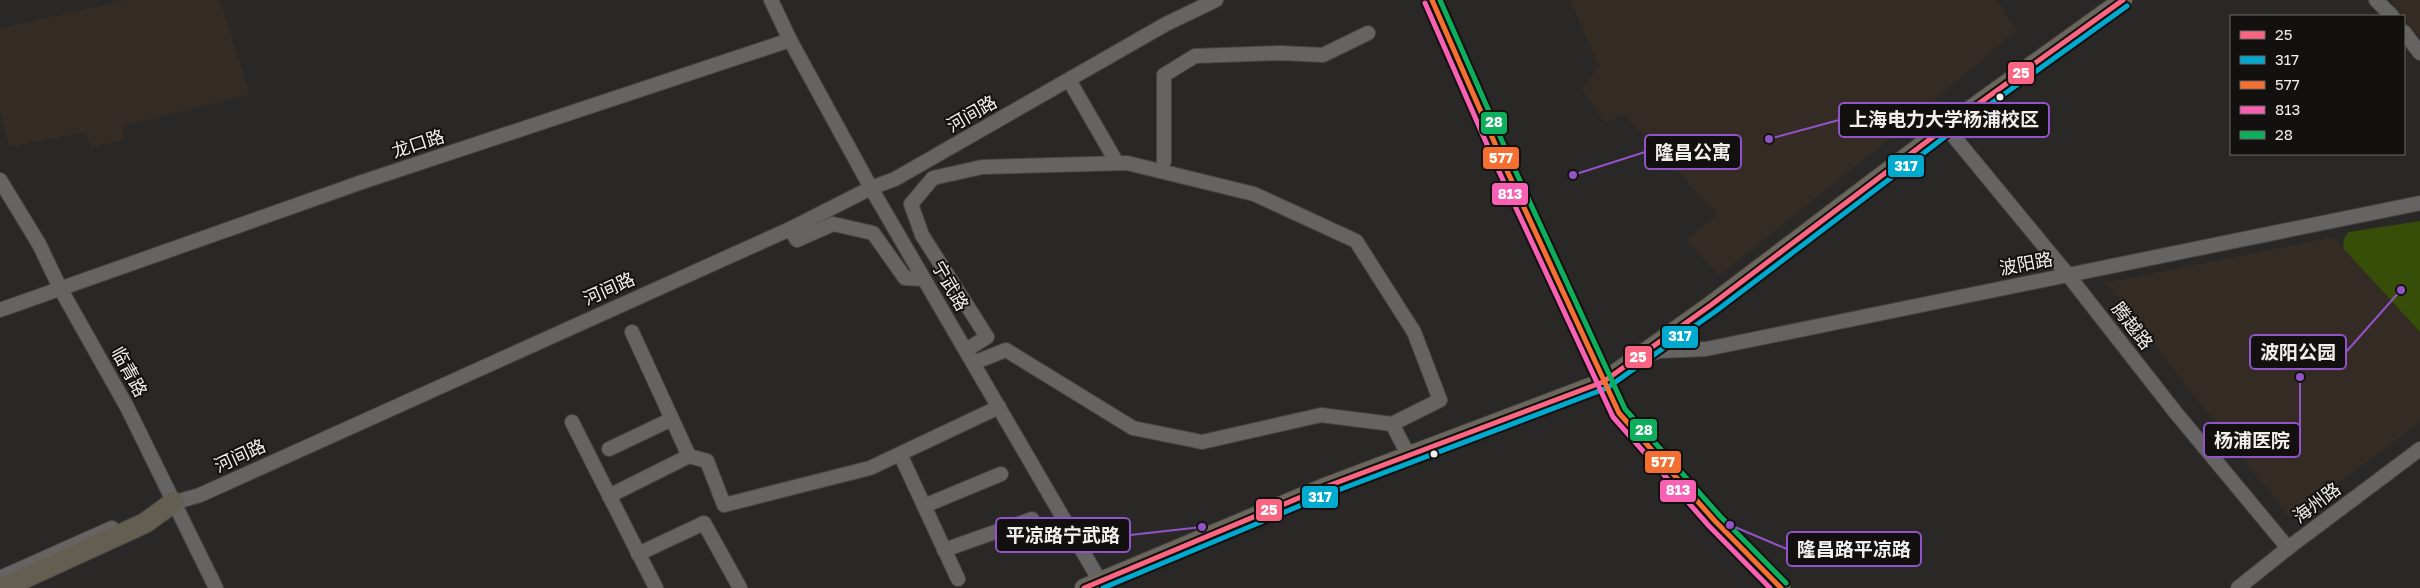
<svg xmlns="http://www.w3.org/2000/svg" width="2420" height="588" viewBox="0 0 2420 588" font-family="'Golos Text','Noto Sans SC',sans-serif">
<rect width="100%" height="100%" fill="#2a2826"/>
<g fill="#342b24">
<polygon points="127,0 220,0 250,94 122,126 124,140 91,147 86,132 9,147 0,112 0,28"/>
<polygon points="1570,0 1997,0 2016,31 1871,154 1720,275 1686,240 1718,214 1623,113 1606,123 1582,90 1599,66"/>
<polygon points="2391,0 2420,0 2420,37"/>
<polygon points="2334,237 2420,332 2420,423 2290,518 2106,283"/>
</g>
<path fill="#374e08" d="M2420,221V332L2344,249C2342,242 2344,237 2349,232Z"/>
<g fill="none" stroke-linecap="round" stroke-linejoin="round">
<defs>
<g id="minor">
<polyline points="771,0 790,40 871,188 1104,588"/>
<polyline points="2376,0 2392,16"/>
<polyline points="2404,32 2420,53"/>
<polyline points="1069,80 1117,163"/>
<polyline points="1946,127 2068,275 2176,413 2288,548"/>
<polyline points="1164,161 1164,75 1195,56 1280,53 1323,55 1368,33"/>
<polyline points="0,180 39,244 60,288 127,407 216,588"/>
<polyline points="790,229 797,240 833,224 873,233 905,278 924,279"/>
<polyline points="0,310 362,182 790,40"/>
<polyline points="632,332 689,456 707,461 724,505 870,468 999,407"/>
<polyline points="966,350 987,337 922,235 911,204 933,178 982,167 1127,163 1254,194 1356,241 1414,332 1440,400 1392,424"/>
<polyline points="1644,355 1660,351 1706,349 2420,203"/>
<polyline points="973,363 1006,350 1133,428 1202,442 1321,415 1392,424 1409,456"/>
<polyline points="572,422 656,588"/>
<polyline points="609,449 672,419"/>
<polyline points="900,454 958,579"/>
<polyline points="609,496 689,456"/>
<polyline points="166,505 200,495 790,229 871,188 895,179 1166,24 1216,0"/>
<polyline points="924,506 1001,474"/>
<polyline points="944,550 1032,519"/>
<polyline points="638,554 704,523 740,588"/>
<polyline points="0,578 112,528"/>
<polyline points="2238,588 2288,548 2420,449"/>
</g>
<g id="major">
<polyline points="1432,0 1503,162 1619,413 1715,521 1781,588"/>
<polyline points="1084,588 1325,487 1603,382 1711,305 1946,127 2123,0"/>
</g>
<polyline id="highway" points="3,588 145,523 174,502"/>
</defs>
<use href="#minor" stroke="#474543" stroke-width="16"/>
<use href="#major" stroke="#474543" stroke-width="20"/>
<use href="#highway" stroke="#474543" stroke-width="22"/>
<use href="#minor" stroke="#666462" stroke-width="14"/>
<use href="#major" stroke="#6a665c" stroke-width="18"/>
<use href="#highway" stroke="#645e50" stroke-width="20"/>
<defs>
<polyline id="bus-1" points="1084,588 1325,487 1603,382 1711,305 1946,127 2123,0"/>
<polyline id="bus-2" points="1103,588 1328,494 1607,388 1716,311 1950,133 2127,6"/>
<polyline id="bus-3" points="1432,0 1503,162 1619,413 1715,521 1781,588"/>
<polyline id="bus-4" points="1425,3 1496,165 1613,417 1709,526 1770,588"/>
<polyline id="bus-5" points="1440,0 1510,159 1625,409 1720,516 1786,583"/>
</defs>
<use href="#bus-1" stroke="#13110f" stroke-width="9"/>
<use href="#bus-2" stroke="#13110f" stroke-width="9"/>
<use href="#bus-3" stroke="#13110f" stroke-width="9"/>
<use href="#bus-4" stroke="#13110f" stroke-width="9"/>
<use href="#bus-5" stroke="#13110f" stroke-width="9"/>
<use href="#bus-1" stroke="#fa6682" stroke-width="5"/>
<use href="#bus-2" stroke="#00a9ce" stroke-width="5"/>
<use href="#bus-3" stroke="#f46f30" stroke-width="5"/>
<use href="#bus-4" stroke="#f860b3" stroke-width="5"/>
<use href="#bus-5" stroke="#0daf5c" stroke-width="5"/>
</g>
<g fill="#f1efec" stroke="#13110f" stroke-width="2">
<circle cx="2000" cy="97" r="4.5"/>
<circle cx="1434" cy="454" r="4.5"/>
</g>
<g text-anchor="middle" stroke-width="4" stroke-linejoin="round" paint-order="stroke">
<g font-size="18" fill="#f1efec" stroke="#13110f">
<text transform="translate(972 114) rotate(-30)" y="6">河间路</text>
<text transform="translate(418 144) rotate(-18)" y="6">龙口路</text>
<text transform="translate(2026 264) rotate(-11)" y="6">波阳路</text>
<text transform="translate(950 286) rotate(60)" y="6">宁武路</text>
<text transform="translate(609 289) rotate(-24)" y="6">河间路</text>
<text transform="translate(2132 326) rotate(52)" y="6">腾越路</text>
<text transform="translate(129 372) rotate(61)" y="6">临青路</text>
<text transform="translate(240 456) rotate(-25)" y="6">河间路</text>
<text transform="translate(2317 503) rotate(-37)" y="6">海州路</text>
</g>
</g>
<path fill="none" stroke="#9353c8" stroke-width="2" d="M1769 139L1839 120M1573 175L1645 152M2401 290L2346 352M2300 377L2300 440M1202 527L1130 535M1730 525L1787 549"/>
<g fill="#9353c8" stroke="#13110f" stroke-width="2">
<circle cx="1769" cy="139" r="5"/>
<circle cx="1573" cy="175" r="5"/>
<circle cx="2401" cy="290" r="5"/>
<circle cx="2300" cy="377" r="5"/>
<circle cx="1202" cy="527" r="5"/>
<circle cx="1730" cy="525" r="5"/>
</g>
<g fill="#13110f" stroke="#9353c8" stroke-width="2">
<rect x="1839" y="103" width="210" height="34" rx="5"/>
<rect x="1645" y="135" width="96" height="34" rx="5"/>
<rect x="2250" y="335" width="96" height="34" rx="5"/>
<rect x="2204" y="423" width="96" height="34" rx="5"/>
<rect x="996" y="518" width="134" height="34" rx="5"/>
<rect x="1787" y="532" width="134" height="34" rx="5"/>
</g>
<g font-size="19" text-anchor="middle" font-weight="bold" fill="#f1efec">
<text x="1944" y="126">上海电力大学杨浦校区</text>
<text x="1693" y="159">隆昌公寓</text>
<text x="2298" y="359">波阳公园</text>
<text x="2252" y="447">杨浦医院</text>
<text x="1063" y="542">平凉路宁武路</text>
<text x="1854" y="556">隆昌路平凉路</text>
</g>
<g stroke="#13110f" stroke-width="2">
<rect x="2007" y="61" width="28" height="24" rx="5" fill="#fa6682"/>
<rect x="1480" y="111" width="28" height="24" rx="5" fill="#0daf5c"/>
<rect x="1482" y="146" width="38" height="24" rx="5" fill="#f46f30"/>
<rect x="1887" y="154" width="38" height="24" rx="5" fill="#00a9ce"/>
<rect x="1491" y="182" width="38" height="24" rx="5" fill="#f860b3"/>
<rect x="1661" y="325" width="38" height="24" rx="5" fill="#00a9ce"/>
<rect x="1624" y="345" width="29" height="24" rx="5" fill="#fa6682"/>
<rect x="1629" y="418" width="29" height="24" rx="5" fill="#0daf5c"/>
<rect x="1644" y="450" width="38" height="24" rx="5" fill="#f46f30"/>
<rect x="1659" y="479" width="38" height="24" rx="5" fill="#f860b3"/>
<rect x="1301" y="485" width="38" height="24" rx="5" fill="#00a9ce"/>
<rect x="1255" y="498" width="28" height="24" rx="5" fill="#fa6682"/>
</g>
<g font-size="14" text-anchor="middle" font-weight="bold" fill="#fff">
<text x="2021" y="78">25</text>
<text x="1494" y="127">28</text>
<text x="1501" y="163">577</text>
<text x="1906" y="171">317</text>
<text x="1510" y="199">813</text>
<text x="1680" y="341">317</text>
<text x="1638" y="362">25</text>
<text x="1644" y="435">28</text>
<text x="1663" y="467">577</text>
<text x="1678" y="495">813</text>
<text x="1320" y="502">317</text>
<text x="1269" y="515">25</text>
</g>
<rect x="2230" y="15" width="175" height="140" fill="#13110f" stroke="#6c6a67"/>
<rect x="2240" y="31" width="25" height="8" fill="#fa6682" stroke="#6c6a67"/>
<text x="2275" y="40" font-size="15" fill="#f1efec">25</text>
<rect x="2240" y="56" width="25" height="8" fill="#00a9ce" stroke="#6c6a67"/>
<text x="2275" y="65" font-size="15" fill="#f1efec">317</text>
<rect x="2240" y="81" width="25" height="8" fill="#f46f30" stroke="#6c6a67"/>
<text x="2275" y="90" font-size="15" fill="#f1efec">577</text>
<rect x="2240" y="106" width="25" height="8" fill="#f860b3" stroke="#6c6a67"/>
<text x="2275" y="115" font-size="15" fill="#f1efec">813</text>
<rect x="2240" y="131" width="25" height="8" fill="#0daf5c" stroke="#6c6a67"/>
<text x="2275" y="140" font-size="15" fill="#f1efec">28</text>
</svg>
